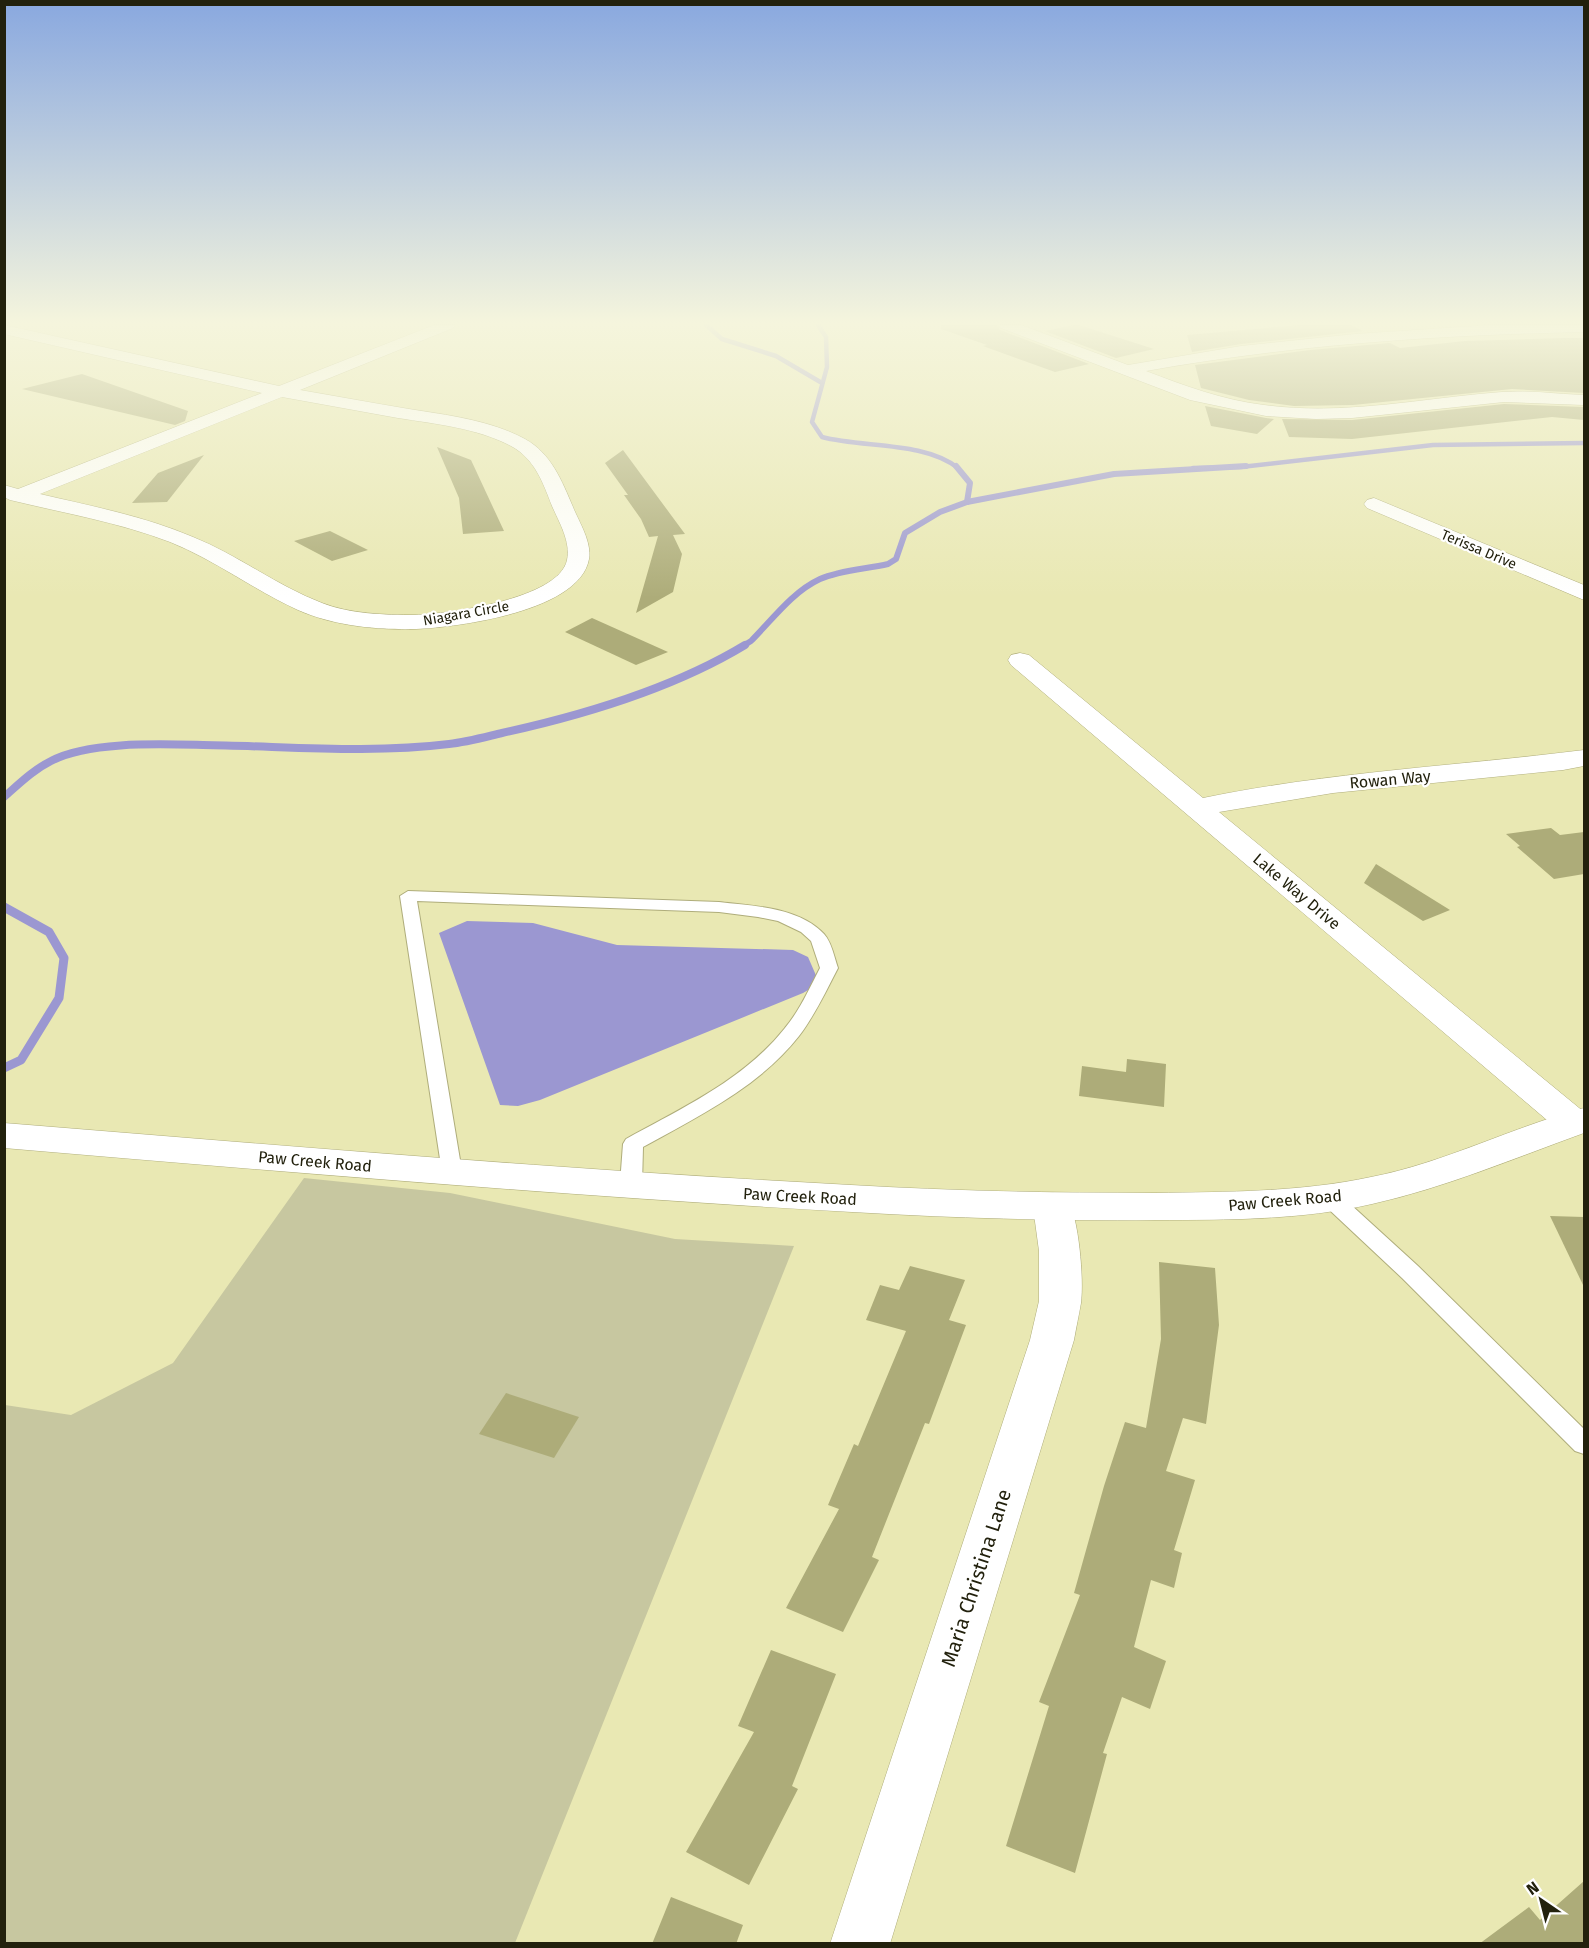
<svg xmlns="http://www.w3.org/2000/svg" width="1589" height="1948" viewBox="0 0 1589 1948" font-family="'Fira Sans',sans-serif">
<rect width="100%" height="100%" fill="#e9e8b3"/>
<polygon fill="#c7c7a0" points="304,1178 450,1193 675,1239 794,1246 515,1943 5,1944 5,1405 71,1415 173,1363"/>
<polygon fill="#9b97d1" points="467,921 533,923 617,945 793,950 808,957 818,980 815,986 803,993 540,1100 518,1106 500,1105 439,933"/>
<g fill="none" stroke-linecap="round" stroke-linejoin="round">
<g stroke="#9b97d1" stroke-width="4.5">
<polyline points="706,325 722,339 776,356 822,383"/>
<path d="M818,325L826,337L827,367L812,422L822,437C863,448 924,441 958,468"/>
<polyline points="1193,468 1241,467 1433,445 1584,443"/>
</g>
<g stroke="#9b97d1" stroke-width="6">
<polyline points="956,466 970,483 967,502"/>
<path d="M743,646L751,641C772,620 792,592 820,579C840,570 866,569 888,564L896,559L905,533L940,512L967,502L1114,474L1246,466"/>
</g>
<path stroke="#9b97d1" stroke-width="8" d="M4,797C19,784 33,770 51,761C88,741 161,744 203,745C285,746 368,754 449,744C467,742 485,737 502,733C584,715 674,688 745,645"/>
<polyline stroke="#9b97d1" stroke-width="9" points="4,907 49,932 64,958 59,998 21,1060 4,1068"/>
</g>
<g fill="#adac79">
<polygon points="941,325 997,325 1000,330 1089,364 1055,372 983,346 987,345 941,329"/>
<polygon points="1074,325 1079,325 1154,349 1116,358 1045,331"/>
<polygon points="1299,325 1351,325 1363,331 1241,344 1192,352 1187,335"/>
<polygon points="1564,338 1584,338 1584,393 1512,389 1353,405 1294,406 1249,400 1201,388 1195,365 1310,350 1390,343 1400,348 1465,341"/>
<polygon points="82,374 188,411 185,421 175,425 22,389"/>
<polygon points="1504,404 1584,407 1584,420 1552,417 1352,439 1289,437 1282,419 1352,420"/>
<polygon points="1205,406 1266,418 1274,419 1257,434 1211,426"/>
<polygon points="437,447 471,460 504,531 463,534 459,498"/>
<polygon points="623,450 685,534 673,535 682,554 673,592 636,613 658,536 649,537 641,519 624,495 628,495 605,463"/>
<polygon points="204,455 167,502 132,503 158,473"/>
<polygon points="330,531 368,550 332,561 294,541"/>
<polygon points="592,618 668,652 636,665 565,632"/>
<polygon points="1551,828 1560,835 1584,832 1584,874 1554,879 1517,847 1520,846 1506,834"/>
<polygon points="1376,864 1450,910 1423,921 1364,883"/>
<polygon points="1127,1059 1166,1064 1164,1107 1079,1096 1082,1066 1126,1072"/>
<polygon points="1550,1216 1584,1217 1584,1287"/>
<polygon points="1159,1262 1215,1268 1219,1325 1206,1424 1183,1418 1166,1471 1195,1480 1174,1550 1182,1553 1174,1588 1151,1580 1134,1647 1166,1661 1150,1709 1122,1697 1103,1753 1107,1754 1075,1873 1006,1846 1049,1706 1039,1702 1080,1595 1074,1593 1104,1486 1125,1422 1146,1428 1161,1339"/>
<polygon points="910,1266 965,1280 949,1320 966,1325 929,1424 925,1423 872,1557 879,1560 843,1632 786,1608 839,1509 828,1505 854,1444 858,1446 906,1331 866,1320 880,1285 899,1290"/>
<polygon points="506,1393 579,1417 554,1458 479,1434"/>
<polygon points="771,1650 836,1674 792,1786 798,1789 749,1885 686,1852 754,1732 738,1726"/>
<polygon points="1584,1881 1584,1944 1479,1944 1529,1907 1540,1920"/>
<polygon points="671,1897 743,1925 736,1944 652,1944"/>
</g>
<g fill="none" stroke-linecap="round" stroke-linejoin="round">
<defs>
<g id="service">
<path d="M408,891L719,902C753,906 799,907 824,934C832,943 834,957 838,968C826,991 815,1015 799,1036C759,1087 699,1116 643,1147L642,1184L638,1189L631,1191L624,1189L620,1184L623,1144L626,1139C682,1108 744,1080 785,1028C800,1010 809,989 820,968L811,941L801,932L778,921L758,917L719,912L417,901L462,1172L459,1177L452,1179L445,1177L442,1172L400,896Z"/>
<polygon points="1330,1191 1338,1193 1418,1266 1584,1429 1584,1454 1575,1451 1402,1278 1322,1203 1319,1198 1322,1193"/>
</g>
<g id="minor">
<path d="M4,325L279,386L434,325H455L453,328L300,390C336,396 372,403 409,409C447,415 490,420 525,439C551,453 562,481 573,507C579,522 592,542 589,559C580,611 459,627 416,629C378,630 334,626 298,610C254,590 215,560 170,542C118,522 63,513 10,500L4,497V485L18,489L262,393L4,334ZM282,397C321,404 359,411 398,418C436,424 477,428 511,446C535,459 543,483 552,506C559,522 571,542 567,560C559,599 448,614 415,615C385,615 350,614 322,603C277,586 238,555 193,537C144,516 91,506 40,494Z"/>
<path d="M999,325H1021L1128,365L1241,346L1355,334L1491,325H1584V332C1437,335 1291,345 1146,371C1185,386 1223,400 1264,405C1343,416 1423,398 1502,392C1529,390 1557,394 1584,395V405L1504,402L1352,418L1316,419L1266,416L1190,400L1001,328Z"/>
<polygon points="1374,498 1584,585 1584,600 1367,508 1364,504 1367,500"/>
<path d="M1020,653L1029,655L1203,798C1329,772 1457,766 1584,750V766L1563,770L1333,793L1219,812L1584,1112V1132L1574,1135L1561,1132L1011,665L1008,660L1011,655Z"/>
<path d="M1053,1193L1067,1197C1079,1218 1084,1279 1081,1303C1079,1315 1076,1328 1074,1340L890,1944H830L1030,1340L1039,1301V1251L1033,1207L1039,1197Z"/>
</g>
<path id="tertiary" d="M1584,1108V1133C1515,1158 1444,1188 1372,1204C1302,1220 1227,1220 1156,1220C1054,1221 953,1218 852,1212C569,1196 287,1172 4,1148V1123C287,1146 569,1170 851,1185C953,1191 1054,1193 1155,1193C1227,1192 1301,1192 1371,1177C1444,1163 1512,1127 1584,1108Z"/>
</defs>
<use href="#service" stroke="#afad7b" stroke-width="2"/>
<use href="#minor" stroke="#afad7b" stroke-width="1"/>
<use href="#tertiary" stroke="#afad7b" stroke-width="1"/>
<use href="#service" fill="#fff" fill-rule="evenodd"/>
<use href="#minor" fill="#fff" fill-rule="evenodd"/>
<use href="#tertiary" fill="#fff" fill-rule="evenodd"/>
</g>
<linearGradient id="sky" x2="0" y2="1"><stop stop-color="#89a8df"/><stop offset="0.54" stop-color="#f5f5dd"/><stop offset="1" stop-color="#f5f5dd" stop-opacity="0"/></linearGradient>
<rect width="1589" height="598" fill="url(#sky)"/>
<g text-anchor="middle" stroke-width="4.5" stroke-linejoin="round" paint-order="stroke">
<g font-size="14" fill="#22210d" stroke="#fff">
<text transform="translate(1479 549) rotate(23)" y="5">Terissa Drive</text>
<text transform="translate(466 613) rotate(-10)" y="5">Niagara Circle</text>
</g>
<g font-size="16" fill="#22210d" stroke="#fff">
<text transform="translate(1390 779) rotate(-5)" y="6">Rowan Way</text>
<text transform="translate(1297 891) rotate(40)" y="6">Lake Way Drive</text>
<text transform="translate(315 1161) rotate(5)" y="6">Paw Creek Road</text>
<text transform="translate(800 1196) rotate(3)" y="6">Paw Creek Road</text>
<text transform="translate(1285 1200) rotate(-5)" y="6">Paw Creek Road</text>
</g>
<g font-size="20" fill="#22210d" stroke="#fff">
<text transform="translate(976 1578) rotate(-72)" y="7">Maria Christina Lane</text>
</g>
</g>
<rect width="1589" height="1948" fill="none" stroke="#22210d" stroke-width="12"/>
<g transform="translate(1541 1900) rotate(325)" stroke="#ffffff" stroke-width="4.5" paint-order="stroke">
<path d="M0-4.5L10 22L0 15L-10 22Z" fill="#22210d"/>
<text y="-9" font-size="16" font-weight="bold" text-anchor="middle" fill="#22210d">N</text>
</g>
</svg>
